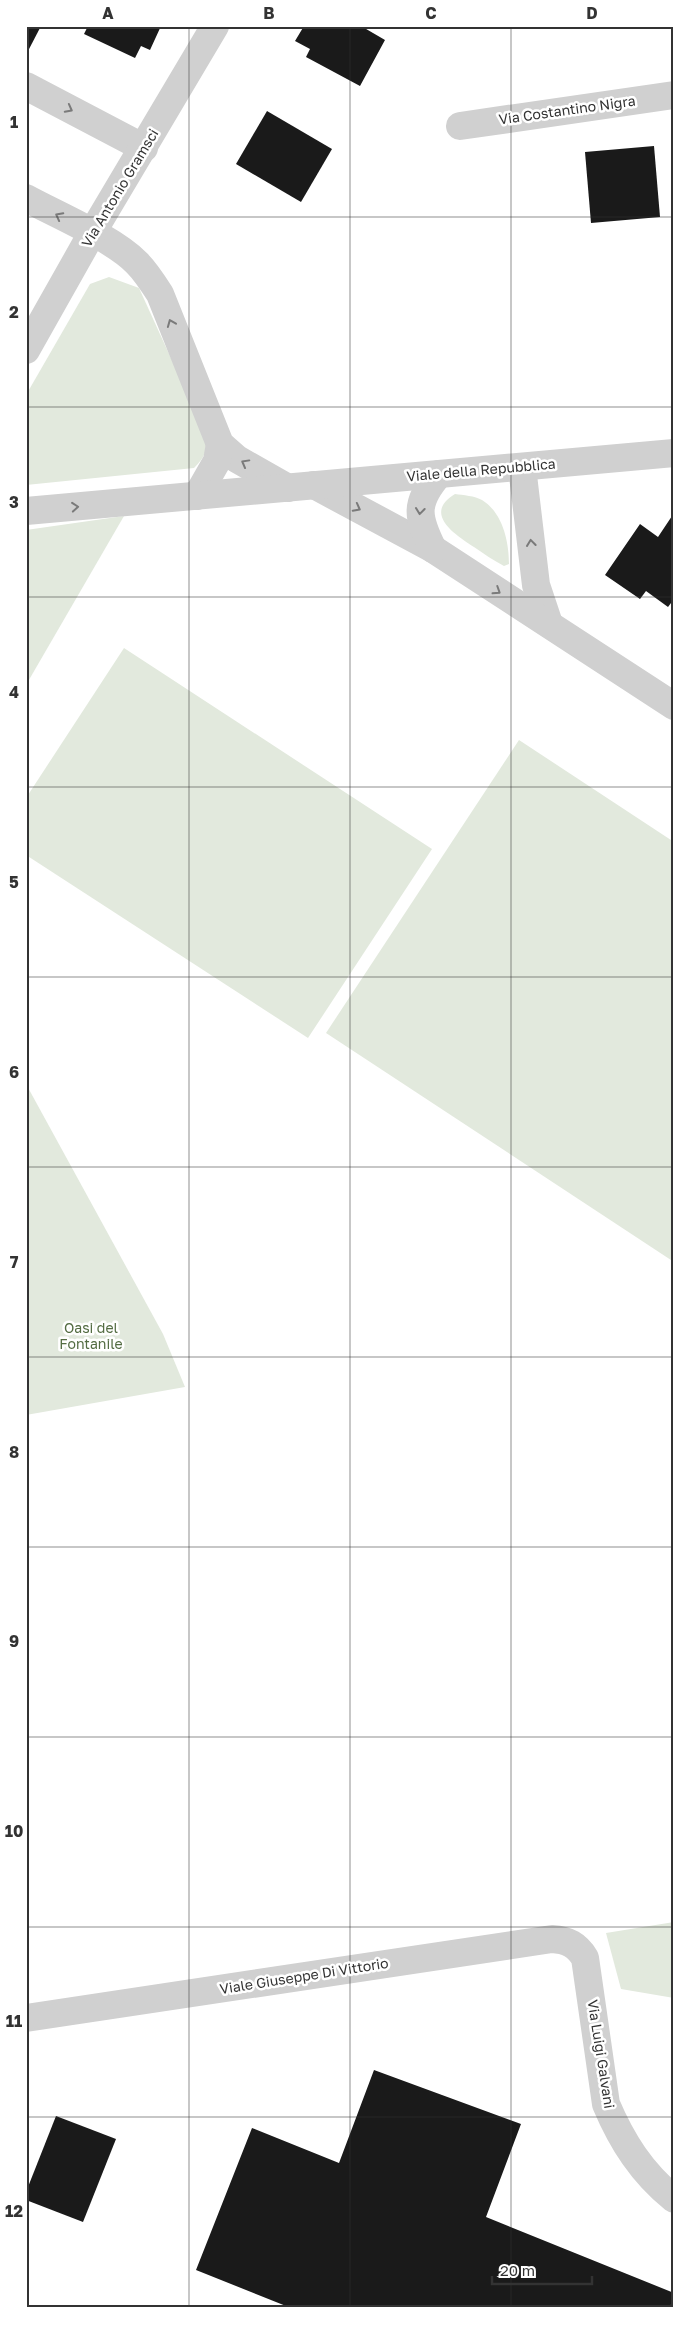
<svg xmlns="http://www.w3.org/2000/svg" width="700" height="2334" viewBox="0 0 700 2334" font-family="'Golos Text',sans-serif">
<rect width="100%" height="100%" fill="#fff"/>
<g fill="#e2e9dd">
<path d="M109,277L139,288L206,435C208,450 205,457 194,468L26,485V395L90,284Z"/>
<path d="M455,494C463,495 475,496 482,500C503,513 509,542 509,564L504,566C493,560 484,554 474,547C456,535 422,514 455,494Z"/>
<polygon points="124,516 26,685 26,530"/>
<polygon points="124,648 432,849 308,1038 26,855 26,798"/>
<polygon points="519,740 674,842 674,1262 326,1033"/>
<polygon points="26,1084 163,1334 185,1387 26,1415"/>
<polygon points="674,1922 674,1998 621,1989 606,1933"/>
</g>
<g fill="#1a1a1a">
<polygon points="26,26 41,26 28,51 26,50"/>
<polygon points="88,26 161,26 150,50 141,46 135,58 84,34"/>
<polygon points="304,26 361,26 385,40 360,86 306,57 310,49 295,41"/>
<polygon points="267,111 332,149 301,202 236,164"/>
<polygon points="654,146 660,217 591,223 585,152"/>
<polygon points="672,516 674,599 668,607 646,591 640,599 605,575 640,524 658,537"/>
<polygon points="374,2070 521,2124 486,2217 674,2293 670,2308 291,2308 196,2270 252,2128 339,2163"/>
<polygon points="56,2116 116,2139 83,2222 26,2200 26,2192"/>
</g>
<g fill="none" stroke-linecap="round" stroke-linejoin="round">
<g stroke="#d0d0d0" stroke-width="28">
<polyline points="26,86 144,148"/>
<polyline points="460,126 674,95"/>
<path d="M26,198C57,215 114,239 137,263C146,272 153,283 160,294L220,444L237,459L288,488"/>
<polyline points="26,350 92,233 215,26"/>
<polyline points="522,467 536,585 549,624"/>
<polyline points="314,485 433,549 674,706"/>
<polyline points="197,496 217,461 220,444"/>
<polyline points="26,511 674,453"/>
<path d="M433,549C417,517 414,503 439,474"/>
<path d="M26,2018L552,1939C568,1940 577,1945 585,1958L606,2104C622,2142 642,2173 674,2199"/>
</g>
</g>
<defs><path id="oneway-chevron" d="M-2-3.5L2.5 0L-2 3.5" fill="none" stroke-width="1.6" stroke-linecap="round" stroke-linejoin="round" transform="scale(1.25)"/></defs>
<g stroke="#7a7a7a">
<use href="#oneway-chevron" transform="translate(69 109) rotate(28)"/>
<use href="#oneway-chevron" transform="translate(59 216) rotate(-152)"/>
<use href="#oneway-chevron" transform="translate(171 323) rotate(-112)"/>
<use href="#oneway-chevron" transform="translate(245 463) rotate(-151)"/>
<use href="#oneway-chevron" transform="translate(75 507) rotate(-5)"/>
<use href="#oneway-chevron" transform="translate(357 508) rotate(28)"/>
<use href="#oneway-chevron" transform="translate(420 511) rotate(97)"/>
<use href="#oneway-chevron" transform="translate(531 543) rotate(-97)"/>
<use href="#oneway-chevron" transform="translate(497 591) rotate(33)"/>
</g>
<path fill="none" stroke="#333" stroke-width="1" stroke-opacity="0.55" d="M189,26V2308M350,26V2308M511,26V2308M26,217H674M26,407H674M26,597H674M26,787H674M26,977H674M26,1167H674M26,1357H674M26,1547H674M26,1737H674M26,1927H674M26,2117H674"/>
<g text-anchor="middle" stroke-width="5" stroke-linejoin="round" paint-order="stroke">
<g font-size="14" fill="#333" stroke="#fff">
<text transform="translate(567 110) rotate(-8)" y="5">Via Costantino Nigra</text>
<text transform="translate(120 188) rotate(-59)" y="5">Via Antonio Gramsci</text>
<text transform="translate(481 470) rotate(-5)" y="5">Viale della Repubblica</text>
<text transform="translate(304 1976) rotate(-9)" y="5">Viale Giuseppe Di Vittorio</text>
<text transform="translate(601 2054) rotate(81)" y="5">Via Luigi Galvani</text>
</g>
<g font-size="14" fill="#536c42" stroke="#fff">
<text x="91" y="1333">Oasi del<tspan x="91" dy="16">Fontanile</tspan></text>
</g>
</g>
<rect width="700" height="2334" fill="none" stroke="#ffffff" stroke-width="55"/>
<path d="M492 2276v8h100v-8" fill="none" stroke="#333333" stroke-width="2.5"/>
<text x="500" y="2276" font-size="15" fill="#333333" stroke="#ffffff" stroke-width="4" paint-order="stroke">20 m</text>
<rect x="28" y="28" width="644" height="2278" fill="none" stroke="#333" stroke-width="2"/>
<g font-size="16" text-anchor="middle" font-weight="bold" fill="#333">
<text x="108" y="19">A</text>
<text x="269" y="19">B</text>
<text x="431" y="19">C</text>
<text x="592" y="19">D</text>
<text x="14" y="128">1</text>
<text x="14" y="318">2</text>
<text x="14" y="508">3</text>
<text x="14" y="698">4</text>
<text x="14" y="888">5</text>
<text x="14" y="1078">6</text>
<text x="14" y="1268">7</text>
<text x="14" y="1458">8</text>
<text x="14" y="1647">9</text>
<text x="14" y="1837">10</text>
<text x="14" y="2027">11</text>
<text x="14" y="2217">12</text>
</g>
</svg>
